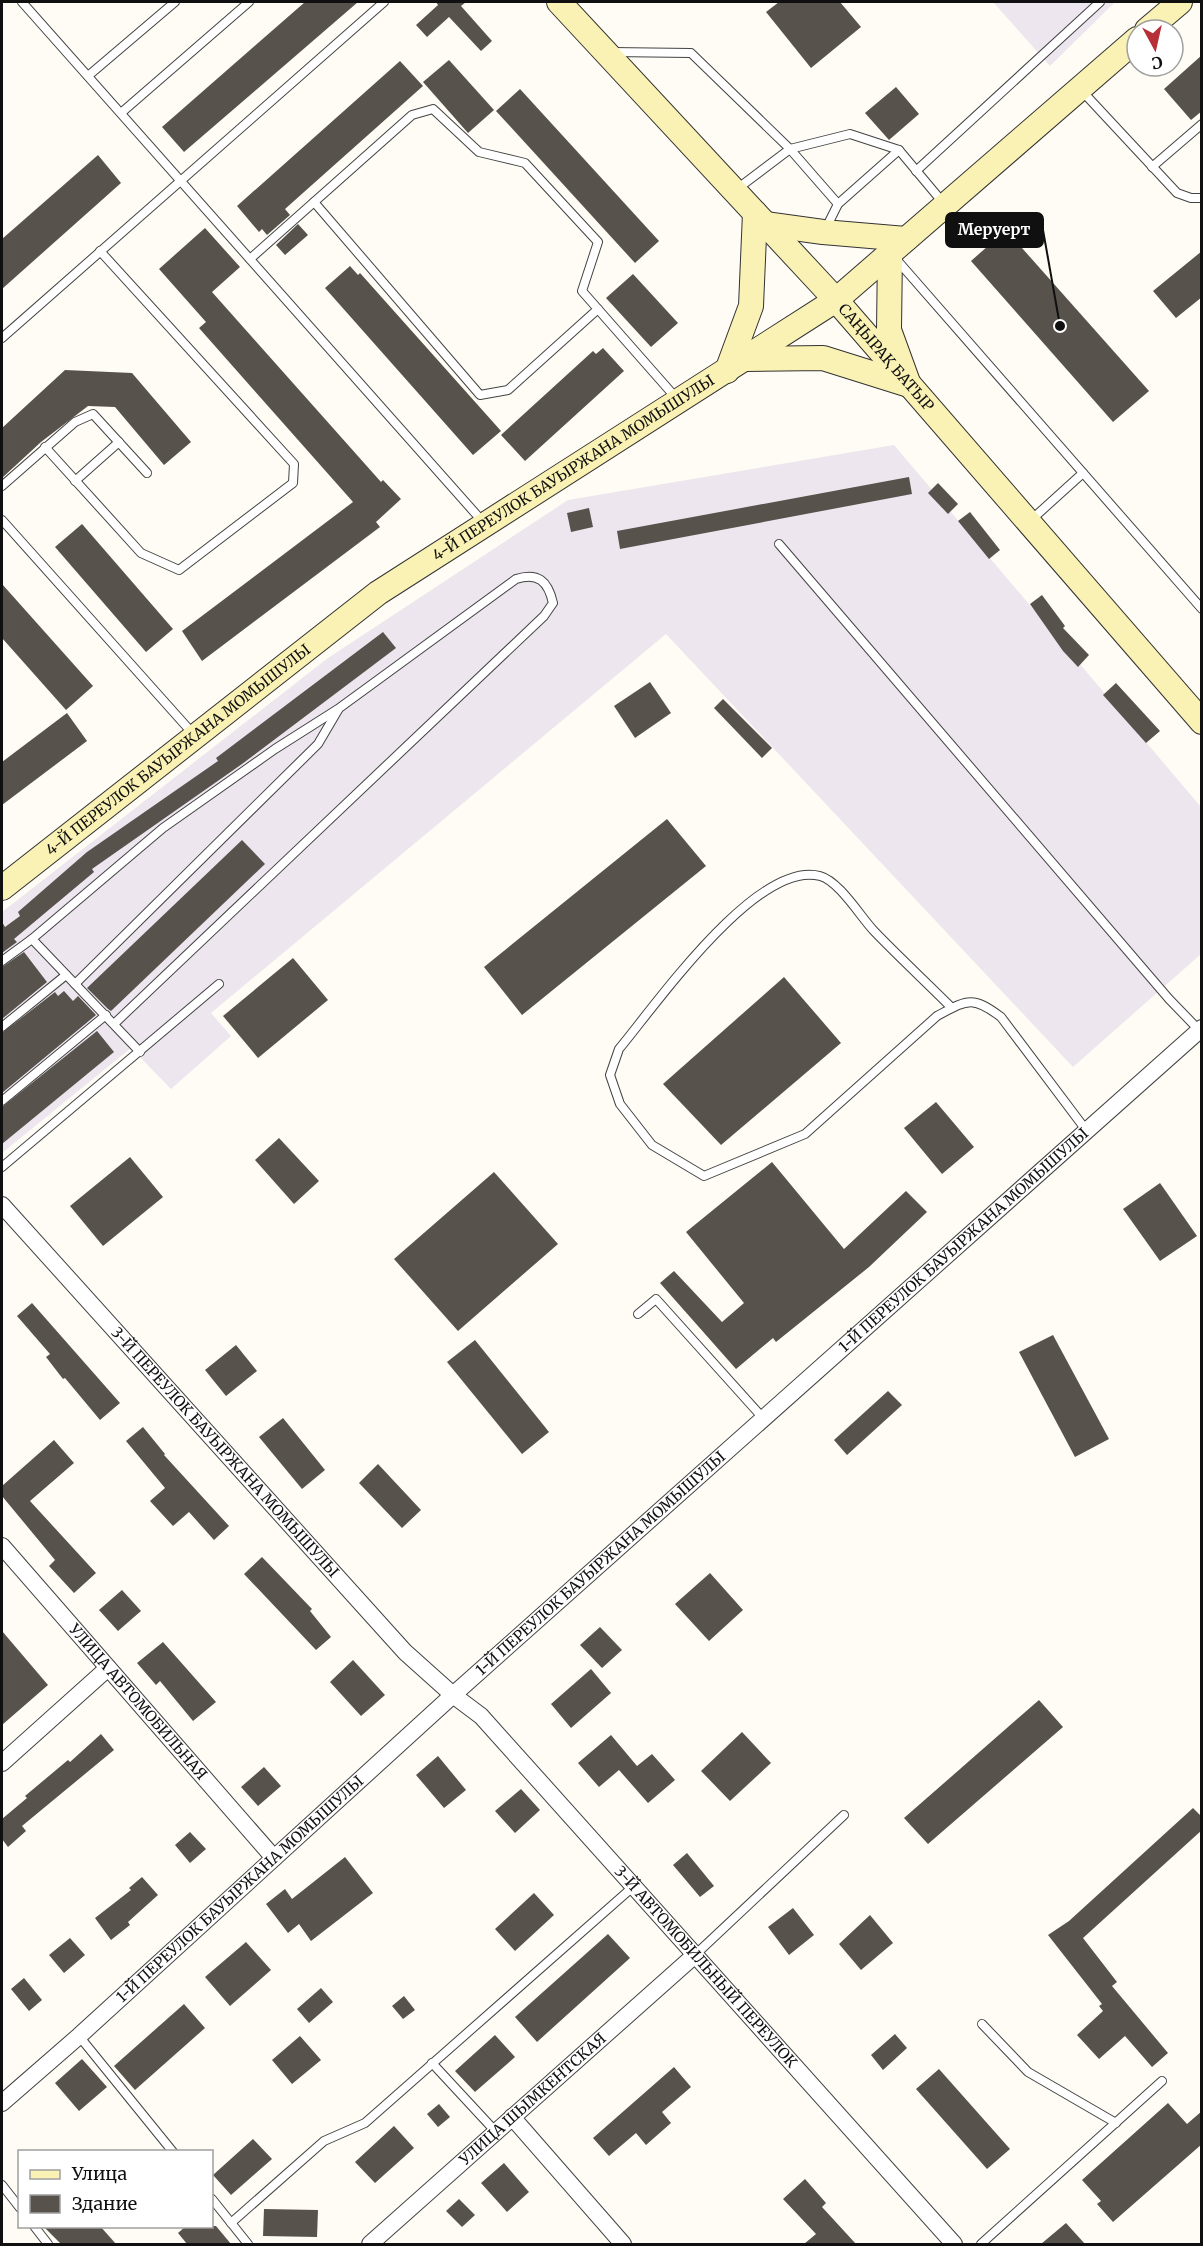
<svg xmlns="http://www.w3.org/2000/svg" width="1203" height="2246" viewBox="0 0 1203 2246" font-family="Merriweather,serif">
<rect width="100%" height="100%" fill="#fefcf4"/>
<g fill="#ede6ee">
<polygon points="993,2 1115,2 1050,66"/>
<polygon points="894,445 1201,807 1201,954 1073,1067 666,634 211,1013 231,1036 171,1089 131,1048 2,1153 2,912 328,658 568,500"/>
</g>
<g fill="#58524d">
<polygon points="305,2 358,2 184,152 162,127"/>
<polygon points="436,2 466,2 461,6 492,41 481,51 449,17 427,37 416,25 438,5"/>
<polygon points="779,2 840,2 861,27 811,68 766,12"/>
<polygon points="1202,55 1202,111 1191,120 1164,89"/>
<polygon points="449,60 494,110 468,133 423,82"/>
<polygon points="400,61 423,86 285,209 290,215 267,235 262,229 259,232 237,206"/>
<polygon points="896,87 919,114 889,140 865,113"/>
<polygon points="520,89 659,241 635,263 496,111"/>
<polygon points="98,155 121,183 2,289 2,239"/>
<polygon points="298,224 308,235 285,255 276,245"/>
<polygon points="205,228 240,267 212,292 381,482 383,480 401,499 376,522 380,527 202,661 182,631 353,502 199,328 206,322 159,269"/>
<polygon points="1006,230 1149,391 1113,422 971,261"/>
<polygon points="1202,251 1202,297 1176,318 1153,291"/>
<polygon points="350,266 358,275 360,273 501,431 473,455 325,288"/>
<polygon points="633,274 678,323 651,347 606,298"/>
<polygon points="603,348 624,371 525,461 501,435 593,351 596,354"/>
<polygon points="65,370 132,373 191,442 164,465 115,407 88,406 41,442 2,478 2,428"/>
<polygon points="909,477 912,494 620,549 617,531"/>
<polygon points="938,483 958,504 948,514 928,493"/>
<polygon points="589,508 593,527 571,532 567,513"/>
<polygon points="970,512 1000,550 989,559 958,521"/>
<polygon points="82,524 173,629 146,652 55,547"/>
<polygon points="2,584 93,686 66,710 2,638"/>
<polygon points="1042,595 1065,626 1063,628 1089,655 1078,667 1063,651 1030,604"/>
<polygon points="383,632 396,648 242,764 92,869 94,872 14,939 17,942 2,953 2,922 5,927 20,916 18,912 87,852 218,761 216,758"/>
<polygon points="650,682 671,713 635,738 614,706"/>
<polygon points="1116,683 1160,731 1146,743 1103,695"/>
<polygon points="723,699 772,748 762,758 714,708"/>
<polygon points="67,713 87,741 2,805 2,762"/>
<polygon points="667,819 706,866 522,1015 484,967"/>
<polygon points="242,840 265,864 111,1011 108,1009 87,988"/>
<polygon points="24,952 47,982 2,1019 2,967"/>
<polygon points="293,958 328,1000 258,1058 223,1016"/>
<polygon points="784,977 841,1043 721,1145 663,1084"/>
<polygon points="64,991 73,1001 78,996 96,1015 2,1093 2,1033 55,992 58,996"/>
<polygon points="97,1031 114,1052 2,1144 2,1107"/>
<polygon points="936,1102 974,1147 942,1174 904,1128"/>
<polygon points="279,1138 319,1181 294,1204 255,1160"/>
<polygon points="130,1157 163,1197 103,1246 70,1206"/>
<polygon points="772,1162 844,1249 906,1191 927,1212 869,1267 776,1342 773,1338 736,1369 660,1283 674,1271 722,1322 744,1303 686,1232"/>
<polygon points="494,1172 558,1244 458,1331 394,1259"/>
<polygon points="1160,1183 1197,1236 1160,1261 1123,1209"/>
<polygon points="32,1303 120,1403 100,1420 65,1378 63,1379 46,1357 50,1354 17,1316"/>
<polygon points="1053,1335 1109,1439 1075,1457 1019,1352"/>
<polygon points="475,1340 549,1432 522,1454 447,1362"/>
<polygon points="236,1345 257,1371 226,1396 205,1370"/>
<polygon points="888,1391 902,1405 847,1455 834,1440"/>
<polygon points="283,1418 325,1470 302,1489 259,1437"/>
<polygon points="143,1427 165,1454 164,1455 229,1526 214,1540 189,1512 173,1526 150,1501 165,1488 126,1441"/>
<polygon points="54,1440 74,1463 30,1501 96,1573 74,1593 49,1566 55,1560 2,1496 2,1486"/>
<polygon points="378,1464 421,1510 402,1528 359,1483"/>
<polygon points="262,1557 312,1609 310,1611 331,1637 316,1650 244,1574"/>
<polygon points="710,1573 743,1610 709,1641 675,1604"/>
<polygon points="122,1590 141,1611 118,1631 99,1610"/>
<polygon points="600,1627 622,1650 602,1668 580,1645"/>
<polygon points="2,1631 48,1685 2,1725"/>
<polygon points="163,1642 216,1702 193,1721 160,1681 156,1685 137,1663"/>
<polygon points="353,1660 385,1695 361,1716 330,1682"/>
<polygon points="591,1669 611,1693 571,1728 551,1704"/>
<polygon points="1039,1700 1063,1727 928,1844 904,1818"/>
<polygon points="742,1732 771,1763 730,1801 701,1771"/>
<polygon points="101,1734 114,1750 22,1826 26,1831 8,1847 2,1839 2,1819 27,1798 25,1796 68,1760 70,1762"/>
<polygon points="611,1735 637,1766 652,1754 675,1780 648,1803 619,1770 599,1787 578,1763"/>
<polygon points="438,1756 466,1790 444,1808 416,1775"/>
<polygon points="264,1767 281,1786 258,1806 241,1787"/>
<polygon points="521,1789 540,1810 515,1833 495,1811"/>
<polygon points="1193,1808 1202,1817 1202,1830 1083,1938 1117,1982 1112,1986 1168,2053 1152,2067 1125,2036 1099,2059 1077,2035 1103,2011 1099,2006 1102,2004 1048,1935 1069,1921"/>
<polygon points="190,1832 206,1849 190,1863 175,1845"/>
<polygon points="687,1853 714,1886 700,1897 673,1865"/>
<polygon points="345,1857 373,1893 311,1941 299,1924 288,1933 266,1904 285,1889 292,1899"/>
<polygon points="142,1877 158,1895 128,1922 130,1925 111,1940 95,1918 131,1890 129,1888"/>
<polygon points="534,1893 554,1915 515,1951 495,1929"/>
<polygon points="793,1908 814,1935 789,1955 768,1927"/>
<polygon points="870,1915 893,1943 861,1970 839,1944"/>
<polygon points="608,1934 630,1958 537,2042 515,2017"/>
<polygon points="70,1938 85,1955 64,1973 49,1955"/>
<polygon points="246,1942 271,1970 230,2006 205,1977"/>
<polygon points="24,1978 42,2000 29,2011 11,1989"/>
<polygon points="321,1988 333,2002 309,2023 297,2009"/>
<polygon points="404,1996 415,2010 403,2019 392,2006"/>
<polygon points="184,2004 205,2028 135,2090 114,2066"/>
<polygon points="895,2034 907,2048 883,2070 871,2055"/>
<polygon points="495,2035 515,2057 475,2092 455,2071"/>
<polygon points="300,2036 321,2060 292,2084 272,2060"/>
<polygon points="82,2059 107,2087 79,2111 55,2083"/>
<polygon points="674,2067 691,2087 662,2112 671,2123 646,2145 636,2133 609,2156 593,2138"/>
<polygon points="939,2069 1010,2149 987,2169 916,2089"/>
<polygon points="1168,2103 1187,2124 1202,2111 1202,2144 1113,2222 1097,2204 1101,2201 1082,2180"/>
<polygon points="439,2104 450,2117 438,2127 427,2114"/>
<polygon points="394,2126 414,2148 375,2183 355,2162"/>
<polygon points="253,2139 272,2159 231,2195 213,2175"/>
<polygon points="504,2163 529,2192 507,2212 481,2183"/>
<polygon points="805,2179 826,2203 822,2207 856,2244 804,2244 816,2234 783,2199"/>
<polygon points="459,2199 475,2215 462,2227 446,2211"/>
<polygon points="264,2209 318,2210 317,2237 263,2236"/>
<polygon points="1066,2223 1085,2244 1041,2244"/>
<polygon points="43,2226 100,2226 116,2244 61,2244"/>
<polygon points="186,2226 216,2226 231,2244 187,2244 178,2233"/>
</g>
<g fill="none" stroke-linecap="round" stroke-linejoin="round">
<defs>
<g id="lane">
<polyline points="22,2 483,522"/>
<polyline points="611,52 691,53 790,149 838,204"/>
<polyline points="88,76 175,2"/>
<polyline points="1082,91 1177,193 1191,198 1202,198"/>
<polyline points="121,113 249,2"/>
<polyline points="1152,167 1202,124"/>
<polyline points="916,171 1100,2"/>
<polyline points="737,189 790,149 850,134 899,150 945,205"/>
<polyline points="314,202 480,395 508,390 598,309"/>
<polyline points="825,230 838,204 899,150"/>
<polyline points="250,259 412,115 433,109 479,152 525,163 598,242 582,291 677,399"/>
<polyline points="896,259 1202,609"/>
<polyline points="2,338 384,2"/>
<polyline points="45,447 141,553 179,570 293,483 294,464 100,251"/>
<polyline points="75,481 119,442"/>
<polyline points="2,486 75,422 93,414 147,473"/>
<polyline points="2,520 195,736"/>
<polyline points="1030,521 1083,473"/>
<polyline points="779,544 1169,999 1199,1030"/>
<polyline points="2,961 32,939"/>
<polyline points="75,984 318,744 338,710"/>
<path d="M952,1008C926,982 899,957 874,931C860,916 839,881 820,876C757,859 655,1006 619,1049L610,1075L620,1104L652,1145L704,1176L805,1134L937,1016C967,1000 972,995 1001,1017L1086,1130"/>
<path d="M115,1023L544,616L553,603C548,581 538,572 516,579L338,709L275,749L163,828L32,939L140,1052"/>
<polyline points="2,1027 66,975"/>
<polyline points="2,1101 106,1015"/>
<polyline points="2,1167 219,984"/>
<polyline points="638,1314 656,1299 763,1418"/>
<polyline points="695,1955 844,1815"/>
<polyline points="982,2024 1028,2072 1116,2123"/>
<polyline points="79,2036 173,2152"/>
<polyline points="432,2063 496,2132"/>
<polyline points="2,2185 20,2208"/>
<polyline points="212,2199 248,2244"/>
<polyline points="231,2223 324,2141 365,2123 634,1886"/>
<polyline points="34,2226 48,2244"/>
<polyline points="981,2244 1162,2081"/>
</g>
<g id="street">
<path id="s1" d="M2,1205L405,1652L453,1695L481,1716L954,2244"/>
<path id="s2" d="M2,1546L274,1858"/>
<polyline points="2,1763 108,1668"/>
<path id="s3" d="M2,2103L79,2036L453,1695L1202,1028"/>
<polyline points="512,2117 623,2244"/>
<path id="s4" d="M370,2244L695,1955"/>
</g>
<g id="secondary">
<path id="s5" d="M559,2L836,300L1202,722"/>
<polyline points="1147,30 1180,2"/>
<polyline points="765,224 823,232 906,239"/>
<polyline points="746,359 823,358 909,385 889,330 890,253"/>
<polyline points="727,371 751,306 755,213"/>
<path id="s6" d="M2,888L378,593L836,300L1137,39"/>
</g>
</defs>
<use href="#lane" stroke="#434343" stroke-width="10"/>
<use href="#street" stroke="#434343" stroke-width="18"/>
<use href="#secondary" stroke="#323232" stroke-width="26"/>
<use href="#lane" stroke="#fff" stroke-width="8"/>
<use href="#street" stroke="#fff" stroke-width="16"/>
<use href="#secondary" stroke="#faf2b4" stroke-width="24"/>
</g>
<g text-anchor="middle" stroke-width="6" stroke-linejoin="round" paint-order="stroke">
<g font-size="15" fill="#101010" stroke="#fff">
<text dy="5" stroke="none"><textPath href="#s5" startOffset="483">САҢЫРАҚ БАТЫР</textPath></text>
<text dy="5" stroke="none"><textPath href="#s6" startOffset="710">4-Й ПЕРЕУЛОК БАУЫРЖАНА МОМЫШУЛЫ</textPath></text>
<text dy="5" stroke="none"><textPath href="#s6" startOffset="224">4-Й ПЕРЕУЛОК БАУЫРЖАНА МОМЫШУЛЫ</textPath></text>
<text dy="5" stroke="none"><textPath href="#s3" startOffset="1292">1-Й ПЕРЕУЛОК БАУЫРЖАНА МОМЫШУЛЫ</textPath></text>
<text dy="5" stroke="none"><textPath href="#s1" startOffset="333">3-Й ПЕРЕУЛОК БАУЫРЖАНА МОМЫШУЛЫ</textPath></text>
<text dy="5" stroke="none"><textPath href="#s3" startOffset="806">1-Й ПЕРЕУЛОК БАУЫРЖАНА МОМЫШУЛЫ</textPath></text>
<text dy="5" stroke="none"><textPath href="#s2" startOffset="207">УЛИЦА АВТОМОБИЛЬНАЯ</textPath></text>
<text dy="5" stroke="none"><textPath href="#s3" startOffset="320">1-Й ПЕРЕУЛОК БАУЫРЖАНА МОМЫШУЛЫ</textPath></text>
<text dy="5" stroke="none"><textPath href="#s1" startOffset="1038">3-Й АВТОМОБИЛЬНЫЙ ПЕРЕУЛОК</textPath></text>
<text dy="5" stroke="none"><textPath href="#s4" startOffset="218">УЛИЦА ШЫМКЕНТСКАЯ</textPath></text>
</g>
</g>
<path fill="none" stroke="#101010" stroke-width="2" d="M1060 326L1043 230"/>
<circle fill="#101010" stroke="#fff" stroke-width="2" cx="1060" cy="326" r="6"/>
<rect fill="#101010" stroke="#101010" stroke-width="2" x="946" y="213" width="97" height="34" rx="6"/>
<g font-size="16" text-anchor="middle" font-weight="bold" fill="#fff">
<text x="994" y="235">Меруерт</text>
</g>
<rect width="1203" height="2246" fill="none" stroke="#101010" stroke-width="6"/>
<rect x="18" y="2150" width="195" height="78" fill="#ffffff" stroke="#9f9f9f" stroke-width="1.5"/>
<rect x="30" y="2170" width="30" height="9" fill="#faf2b4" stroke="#9f9f9f" stroke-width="1.5"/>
<text x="72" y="2180" font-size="18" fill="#101010">Улица</text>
<rect x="30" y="2195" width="30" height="18" fill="#58524d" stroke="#9f9f9f" stroke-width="1.5"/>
<text x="72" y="2210" font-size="18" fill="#101010">Здание</text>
<g transform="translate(1155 48) rotate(172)"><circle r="28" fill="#ffffff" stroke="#9f9f9f" stroke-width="1.5"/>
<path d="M0-4.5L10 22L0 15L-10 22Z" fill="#b83037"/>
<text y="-9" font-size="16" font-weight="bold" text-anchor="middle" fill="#101010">С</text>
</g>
</svg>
